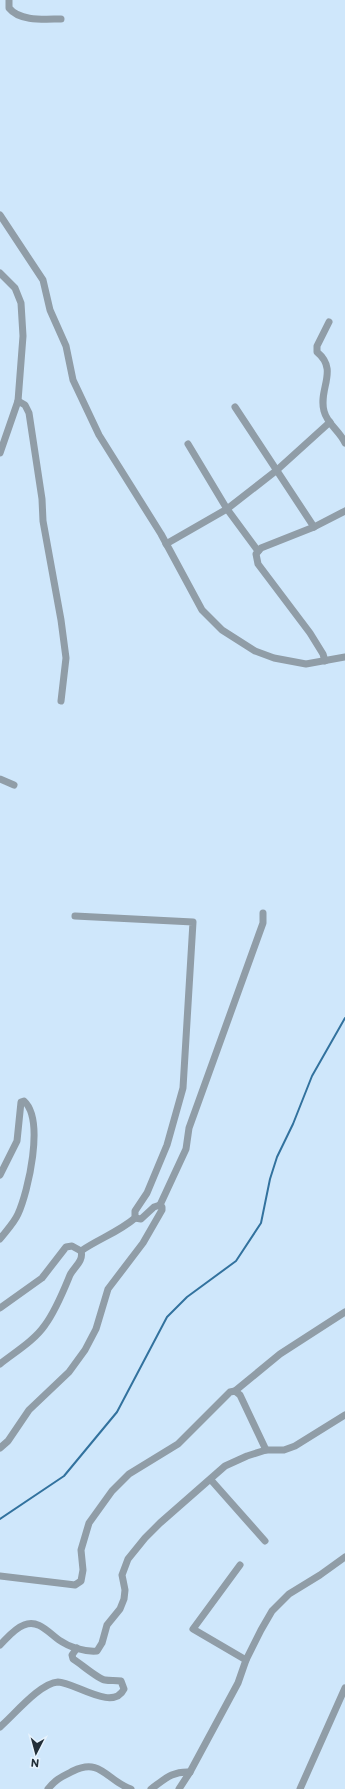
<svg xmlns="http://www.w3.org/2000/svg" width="345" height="1789" viewBox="0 0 345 1789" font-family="Commissioner,sans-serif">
<rect width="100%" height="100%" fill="#cfe7fb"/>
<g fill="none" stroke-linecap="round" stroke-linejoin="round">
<polyline stroke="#32729e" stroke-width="2" points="0,1519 64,1476 117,1412 167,1317 187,1297 236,1261 261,1223 270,1179 277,1157 293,1124 312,1076 345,1018"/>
<g stroke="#909da7" stroke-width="7">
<path d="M9,0V8C20,22 46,19 61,19"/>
<polyline points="0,215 43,280 50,310 66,346 73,380 99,435 161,534 202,610 222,630 255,651 274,658 306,664 345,657"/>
<polyline points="0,273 15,288 21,303 23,336 18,401 0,453"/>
<path d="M329,322L317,346V352C339,370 318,389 324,411C327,424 340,431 345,443"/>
<polyline points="18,401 25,405 29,413 42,499 43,521 61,620 66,658 61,701"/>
<polyline points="235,407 314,527"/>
<polyline points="188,444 227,509 258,551"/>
<polyline points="166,544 227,509 277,470 330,422"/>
<polyline points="325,661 323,654 310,633 258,564 256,554 261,548 314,527 345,511"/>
<polyline points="0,779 14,785"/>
<path d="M75,916L193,922L183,1088L167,1145L147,1193L135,1211V1218C119,1232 98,1239 81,1251"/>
<path d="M0,1175L17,1141L21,1102L24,1101C45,1120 28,1192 18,1214C14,1223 6,1231 0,1239"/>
<polyline points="160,1205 186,1149 189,1128 263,923 263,913"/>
<path d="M0,1308L42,1278L66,1247L72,1246L81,1251C84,1261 74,1267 70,1275C63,1292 56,1310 45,1325C34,1341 15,1352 0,1364"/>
<polyline points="235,1391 280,1354 345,1312"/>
<polyline points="0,1448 8,1441 29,1410 69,1372 85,1350 96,1329 108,1289 143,1243 162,1210 162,1207 160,1205 154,1207 141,1219 135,1218"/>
<polyline points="211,1480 265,1541"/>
<polyline points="240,1565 193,1629 246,1660"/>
<polyline points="0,1576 67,1584 75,1585 81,1581 83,1570 81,1550 89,1523 112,1491 129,1474 178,1444 230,1392 235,1391 240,1395 266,1450"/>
<path d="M0,1645C7,1638 15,1628 24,1625C38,1619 48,1632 59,1640C69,1647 84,1652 97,1651L102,1643L107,1625L120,1609L124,1599L125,1590L122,1575L128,1559L145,1538L160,1523L225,1466L247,1456L266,1450H284L295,1446L345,1415"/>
<path d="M0,1727C14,1715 40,1683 58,1682C74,1682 113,1712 124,1689L121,1681C116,1680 110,1681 105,1680C98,1679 80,1663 73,1659L72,1655L77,1648"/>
<path d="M48,1789C56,1779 61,1777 73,1771C101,1757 107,1781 131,1789"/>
<path d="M151,1789C165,1779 172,1771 190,1772"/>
<polyline points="179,1789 190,1772 238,1683 246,1660 261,1630 272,1611 289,1594 320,1575 345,1557"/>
<polyline points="300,1789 345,1688"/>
</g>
</g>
<g transform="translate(36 1753) rotate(186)" stroke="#e7f3fd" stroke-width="3" paint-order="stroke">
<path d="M0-3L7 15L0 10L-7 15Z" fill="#232f38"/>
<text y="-6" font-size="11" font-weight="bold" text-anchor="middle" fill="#232f38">N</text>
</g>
</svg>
